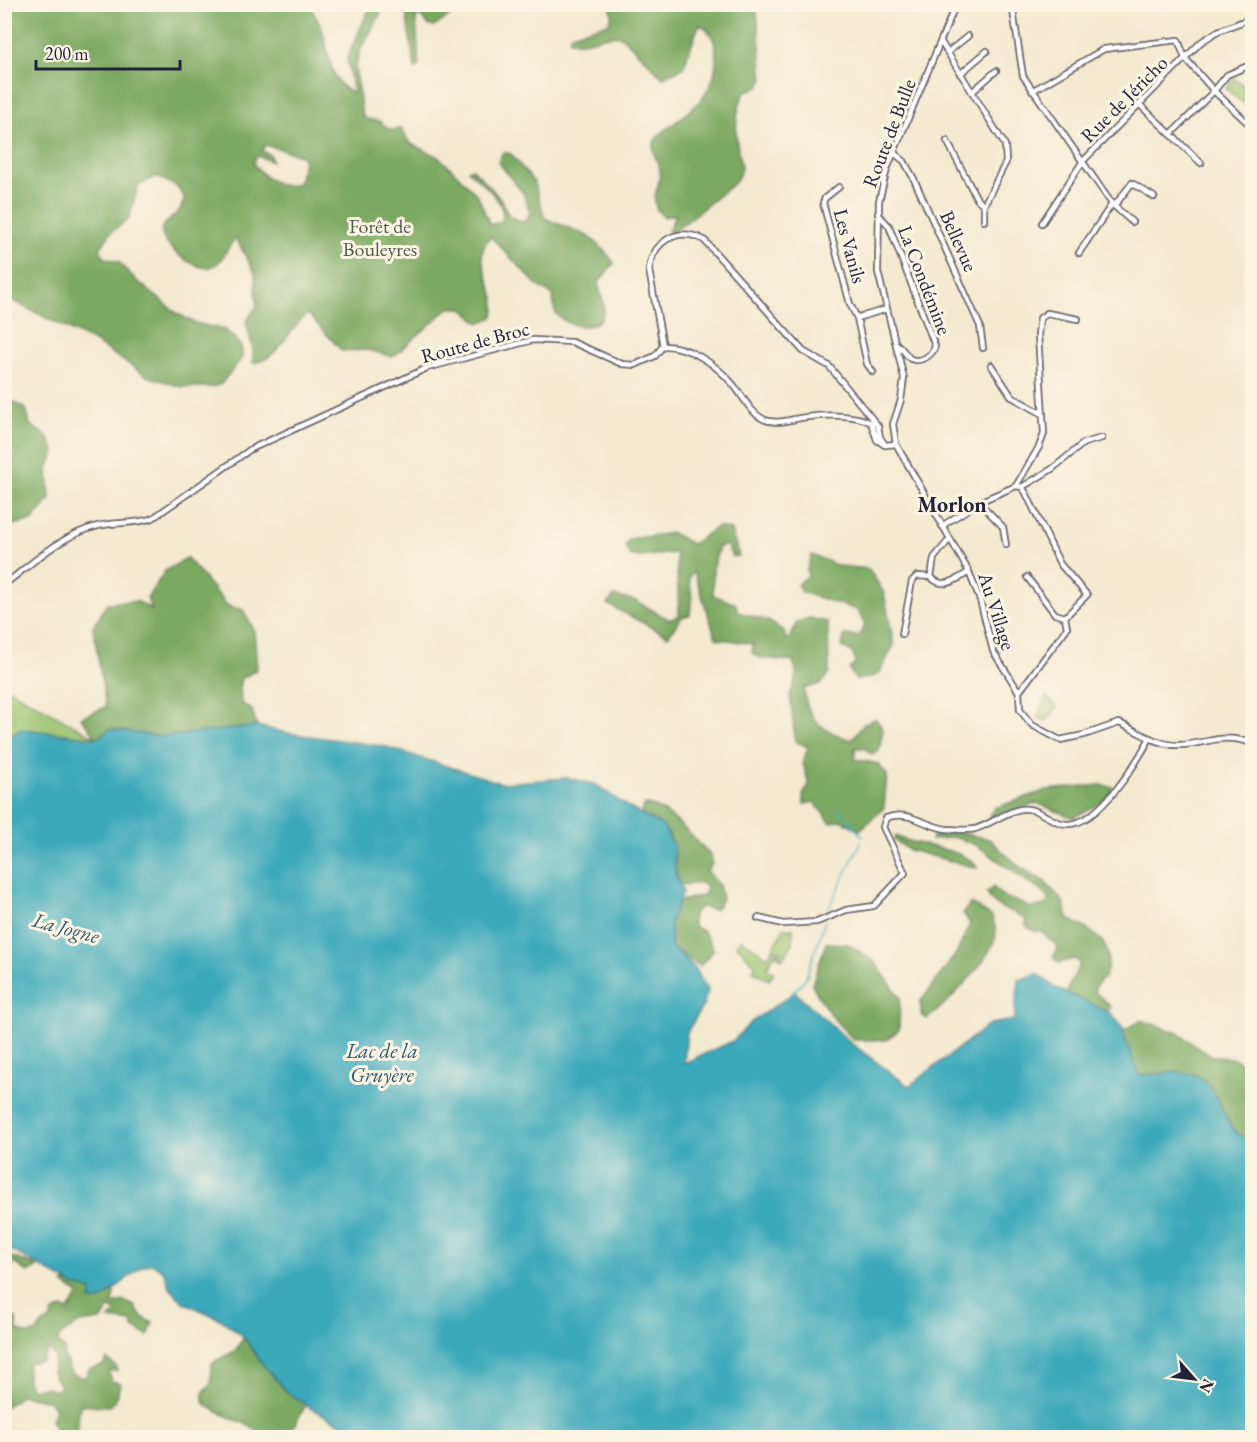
<svg xmlns="http://www.w3.org/2000/svg" width="1257" height="1442" viewBox="0 0 1257 1442" font-family="'EB Garamond',serif">
<rect width="100%" height="100%" fill="#fcf5e5"/>
<filter id="ink" filterUnits="userSpaceOnUse"><feTurbulence type="fractalNoise" baseFrequency=".0167" numOctaves="2"/><feDisplacementMap in="SourceGraphic" scale="12" xChannelSelector="R" yChannelSelector="G"/><feConvolveMatrix kernelMatrix="1 2 1 2 8 2 1 2 1" color-interpolation-filters="sRGB"/></filter>
<filter id="wash" filterUnits="userSpaceOnUse"><feTurbulence type="fractalNoise" baseFrequency=".008" numOctaves="4" result="noise"/><feDisplacementMap in="SourceGraphic" scale="24" xChannelSelector="R" yChannelSelector="G"/><feGaussianBlur stdDeviation="1.35" result="paint"/><feColorMatrix in="noise" values="0 0 0 0 0 0 0 0 0 0 0 0 0 0 0 0 0 1.4 0 .05"/><feComposite in="paint" operator="in"/></filter>
<g filter="url(#wash)">
<rect width="100%" height="100%" fill="#f4ead0"/>
<g fill="#9bc36f" stroke="#5e7255" stroke-width="1.5">
<polygon points="1234,78 1252,92 1252,98 1246,105 1226,89"/>
<polygon points="5,687 97,738 22,729 5,738"/>
<polygon points="1046,696 1057,707 1047,721 1037,718"/>
<polygon points="784,928 793,929 793,943 786,955 773,948"/>
<path d="M741,939L768,957L772,950L784,957L783,959L775,954L767,967L774,972L769,980L752,970L756,965C746,958 744,951 736,945Z"/>
</g>
<g fill="#7ca962" stroke="#4f664e" stroke-width="1.5" fill-rule="evenodd">
<path d="M5,4L311,5C312,13 318,18 321,26C328,44 329,87 353,93L347,58L371,5H385L360,51L355,67L362,115L366,119L379,121L390,130L401,129L410,143L438,157L455,172L478,196L490,225L502,221C508,201 480,182 468,170L472,168L501,199L509,216L522,222L527,220L530,212L523,193L498,162L503,152L511,154L534,182L545,218C580,235 589,228 614,263L599,282C598,293 607,303 603,314C597,333 565,327 556,313C552,307 555,300 552,295L536,284L491,237C465,258 507,297 492,318L479,323L462,308H449L393,357L368,350L342,351L308,314C290,327 278,361 253,363V349L246,322L257,306L255,273L236,239C226,246 224,263 211,267C197,273 157,244 162,227L180,210L185,198L176,186L156,176L138,186L129,219L111,232L100,249L105,258L119,262L136,280L178,314L195,323L225,330L236,339L242,350V358L221,384L213,387H182L147,376L96,343L5,297ZM265,145L301,155L304,161L299,182C283,193 263,177 253,163L257,156L272,161L270,155L262,151Z"/>
<polygon points="397,5 425,5 430,11 441,5 465,5 434,27 428,25 420,16 416,17 419,66 415,69 406,14"/>
<path d="M610,5H753L757,12L763,80L759,87L746,91C737,102 735,129 737,143C739,160 746,168 734,183L673,233L668,231L676,214L664,217C647,204 658,192 660,175C662,163 648,153 655,140C659,134 666,129 672,125C696,106 715,93 716,60C716,45 715,38 705,27L699,25L683,68L663,77L621,36C605,32 581,49 569,39L571,34L609,23L612,14Z"/>
<polygon points="5,397 26,409 30,425 48,437 55,453 48,468 50,500 32,521 5,526"/>
<path d="M717,527L731,530L739,556L732,557L727,546H719L713,568V595L736,604L738,612L768,621L784,631L786,640L791,637L797,622L809,618L828,622L829,673L822,683L804,689C807,722 822,730 851,740L865,723L876,719L883,730L879,750L872,755L864,748H855V759L878,764L887,775L884,808L860,830L841,820L831,823L814,802L804,804L803,795L809,785L803,763L808,747L795,741L790,695L797,675L793,661L760,658L752,653L753,644L716,638L694,572L689,577L692,597L690,615L682,617L668,636L607,604L614,596L636,601L670,620L679,615L676,553L639,557L630,555L625,546L629,539L672,533L692,544Z"/>
<polygon points="812,555 839,566 869,569 884,593 894,645 880,672 873,677 856,680 849,669 856,663 852,652 842,647 844,635 859,636 865,625 857,610 801,592 797,584 808,576 807,569"/>
<polygon points="187,558 228,606 243,610 254,630 257,669 240,680 241,703 252,710 257,726 161,737 110,729 97,738 81,717 106,707 93,627 107,603 137,601 152,610 147,598 165,571"/>
<path d="M1101,785L1113,787C1107,805 1088,809 1073,818L1037,803L991,818L990,814L995,808L1047,790Z"/>
<path d="M644,805C666,804 696,841 711,856L712,864L707,871L719,885L722,899L715,910L700,907L693,914V926L704,932L714,950L700,966L671,947L670,922L677,902L704,895L707,888L701,883L680,885C671,866 679,841 662,826C657,821 647,818 641,814Z"/>
<path d="M945,832H958L989,839L1020,867L1044,881L1063,901L1068,918C1086,930 1109,936 1108,961C1108,965 1107,972 1105,976C1101,982 1096,982 1094,991L1111,1007L1106,1012L1068,993C1068,980 1078,974 1080,962L1074,959L1059,963L1053,958L1057,946L1040,931L1036,932L1026,926V920C1011,907 996,913 987,893L993,887C1008,904 1014,897 1031,908L1045,905L1049,901L1045,894L976,845L953,837L931,840L932,836Z"/>
<path d="M896,836C915,847 969,848 977,868L909,850L894,840Z"/>
<path d="M971,903L992,917C993,921 995,927 996,931C996,956 946,1005 927,1019L922,1016L920,1002L956,954L970,924L963,913Z"/>
<path d="M826,943L848,944L874,961L900,997L899,1030L886,1040H854C837,1024 822,1006 812,984Z"/>
<path d="M1141,1020L1176,1032L1210,1055L1236,1059L1252,1074V1137C1224,1143 1223,1086 1196,1076C1180,1069 1156,1075 1139,1075L1122,1032Z"/>
<path d="M5,1255C10,1256 33,1264 37,1267L29,1273L12,1262L5,1266Z"/>
<path d="M67,1282L92,1291L91,1301L105,1297L114,1289L113,1304L124,1301L135,1306C140,1317 143,1318 153,1323L148,1336L133,1328L132,1322L109,1319L116,1313L115,1310L109,1308L102,1320L80,1323L59,1337L58,1344L65,1349L64,1356L72,1374L85,1378L89,1369L102,1366L107,1359L117,1368V1371H109L111,1381L121,1383L114,1402L109,1406L80,1405L76,1437H60L51,1421L55,1409L50,1401L22,1395L5,1407L4,1312L16,1318L17,1330L26,1334L36,1333L42,1324L50,1321L52,1313L62,1308L68,1311L79,1294L63,1284ZM47,1349L55,1356L52,1372L60,1387L55,1391L45,1387L33,1389L27,1382L28,1363L42,1361Z"/>
<path d="M244,1337C262,1364 279,1387 306,1405L288,1437L262,1438C250,1418 218,1419 203,1401V1393L211,1383L212,1363L235,1351Z"/>
</g>
<path fill="#3ba9ba" stroke="#2e667a" stroke-width="1.5" d="M257,726L287,733L383,746L501,783L567,778L595,784L630,808L663,826L673,845L676,876L683,891L670,922L671,947L691,963L708,990L703,1006L687,1032L684,1063L733,1041L751,1022L795,992L851,1043L909,1086L990,1024L1014,1020L1019,980L1037,973L1056,988L1111,1013L1125,1030L1122,1032L1139,1075C1156,1075 1180,1069 1196,1075C1223,1086 1224,1143 1252,1137V1437H367L310,1408L286,1391L263,1365L244,1337L220,1319L183,1302L169,1287L164,1272L152,1263L141,1267L104,1298L95,1302L90,1299L92,1290L74,1286L13,1251L5,1252V738L22,729L97,738L110,729L161,737Z"/>
<g fill="none" stroke-linecap="round" stroke-linejoin="round">
<g stroke="#3ba9ba" stroke-width="1.5">
<polyline points="839,809 863,837"/>
<polyline points="826,914 861,842"/>
<polyline points="791,995 806,978 825,921"/>
</g>
</g>
</g>
<g filter="url(#ink)">
<g fill="none" stroke-linecap="round" stroke-linejoin="round">
<defs>
<g id="minor">
<path d="M956,4L887,169L879,201L878,272L904,378L901,400L893,424L896,444L969,572L980,600L993,651L1019,692L1020,710L1032,725L1060,740L1084,735L1119,723C1138,731 1158,746 1180,745C1210,744 1219,732 1252,743"/>
<polyline points="1012,4 1023,76 1112,204 1132,222"/>
<polyline points="941,42 1005,145 1006,162 984,205 977,199 947,141"/>
<polyline points="948,52 968,36"/>
<polyline points="960,74 987,51"/>
<polyline points="1032,91 1104,49 1178,40 1185,58 1214,91 1227,75 1252,64"/>
<polyline points="972,92 996,71"/>
<polyline points="1140,105 1201,163"/>
<polyline points="1171,134 1214,91 1250,125 1252,134"/>
<polyline points="894,153 904,161 913,177 980,326 983,348"/>
<polyline points="839,187 825,198 823,203 850,304 857,318 887,309"/>
<polyline points="984,205 984,221"/>
<polyline points="1115,205 1132,183 1154,197"/>
<path d="M878,214L889,226L935,346C933,355 921,363 911,359C906,356 903,349 898,345"/>
<polyline points="1042,223 1083,161 1201,42 1218,31 1252,18"/>
<polyline points="1079,253 1112,204"/>
<polyline points="857,318 867,364 873,372"/>
<path d="M663,346C687,345 714,363 730,381C742,393 748,411 763,419C778,426 792,418 808,417C825,415 857,414 871,423L877,440L885,445"/>
<polyline points="991,365 1012,397 1043,414"/>
<polyline points="1016,486 1022,487 1026,493 1060,564 1087,595 1065,617 1067,628 1019,692"/>
<polyline points="1022,487 1052,469 1084,443 1102,438"/>
<polyline points="979,502 1003,527 1006,545"/>
<polyline points="942,526 979,502 1016,486 1039,447 1044,434 1038,335 1040,318 1047,313 1078,319"/>
<path d="M949,540L934,558L931,577C943,590 956,580 969,572"/>
<polyline points="1027,577 1055,614 1065,617"/>
<path d="M4,585C32,563 63,534 98,526C116,521 135,525 153,518L251,449L427,368L533,340L572,342L622,364L635,365L655,356L663,346L649,270C653,241 677,226 704,240L803,351L829,366L878,426L880,437L885,445L896,444"/>
<polyline points="902,634 912,581 917,576 931,577"/>
<path d="M758,918L783,924L817,922L846,910L874,906L905,873L883,827L886,818C910,809 925,827 947,829C956,829 966,831 975,829C990,825 1004,812 1021,809C1038,806 1050,823 1067,824C1098,826 1137,762 1150,738"/>
</g>
</defs>
<use href="#minor" stroke="#6c686f" stroke-width="8"/>
<use href="#minor" stroke="#fff" stroke-width="4.5"/>
</g>
</g>
<g text-anchor="middle" stroke-width="6" stroke-linejoin="round" paint-order="stroke">
<g font-size="20" fill="#22223b" stroke="#fcf5e5">
<text transform="translate(1124 99) rotate(-45)" y="7">Rue de Jéricho</text>
<text transform="translate(889 133) rotate(-69)" y="7">Route de Bulle</text>
<text transform="translate(959 241) rotate(66)" y="7">Bellevue</text>
<text transform="translate(850 246) rotate(75)" y="7">Les Vanils</text>
<text transform="translate(925 280) rotate(69)" y="7">La Condémine</text>
<text transform="translate(475 342) rotate(-15)" y="7">Route de Broc</text>
<text transform="translate(997 611) rotate(72)" y="7">Au Village</text>
</g>
<g font-size="20" fill="#4c5a4d" stroke="#fcf5e5">
<text x="380" y="233">Forêt de<tspan x="380" dy="23">Bouleyres</tspan></text>
</g>
<g font-size="21" font-style="italic" fill="#2c586e" stroke="#fcf5e5">
<text transform="translate(66 928) rotate(15)" y="7">La Jogne</text>
<text x="382" y="1058">Lac de la<tspan x="382" dy="24">Gruyère</tspan></text>
</g>
<g font-size="22" font-weight="bold" fill="#22223b" stroke="#fcf5e5">
<text x="952" y="512">Morlon</text>
</g>
</g>
<rect width="1257" height="1442" fill="none" stroke="#fcf5e5" stroke-width="24"/>
<g transform="translate(1194 1379) rotate(118)" stroke="#fcf5e5" stroke-width="4.5" paint-order="stroke">
<path d="M0-4.5L10 22L0 15L-10 22Z" fill="#22223b"/>
<text y="-9" font-size="16" font-weight="bold" text-anchor="middle" fill="#22223b">N</text>
</g>
<path d="M36 60v9h144v-9" fill="none" stroke="#22223b" stroke-width="3"/>
<text x="45" y="60" font-size="18" fill="#22223b" stroke="#fcf5e5" stroke-width="4.5" paint-order="stroke">200 m</text>
</svg>
